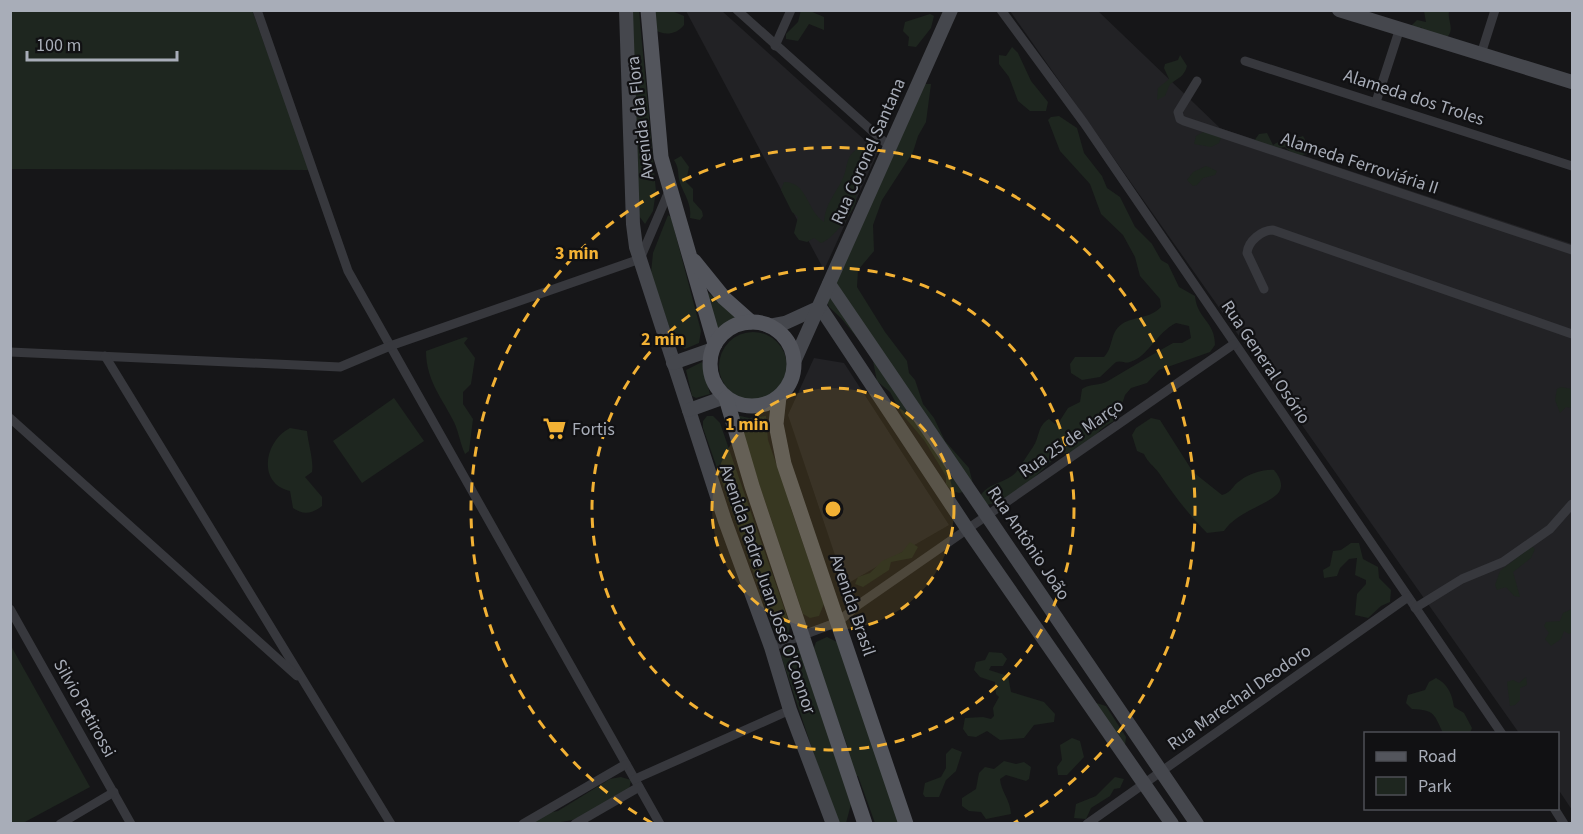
<svg xmlns="http://www.w3.org/2000/svg" width="1583" height="834" viewBox="0 0 1583 834" font-family="'Source Sans 3',sans-serif">
<rect width="100%" height="100%" fill="#161618"/>
<g fill="#222225">
<polygon points="686,11 722,11 878,152 824,270"/>
<polygon points="1010,11 1098,11 1220,128 1572,244 1572,810 1558,789 1558,734 1519,733"/>
<polygon points="814,358 844,363 949,525 845,585 788,415"/>
</g>
<g fill="#1e261f">
<polygon points="252,10 310,170 11,169 11,11"/>
<polygon points="801,10 810,11 824,17 824,30 809,24 798,41 786,39 786,34 798,22"/>
<polygon points="630,11 639,11 656,191 653,211 645,224 639,216"/>
<path d="M648,11H672L684,16V25C676,35 664,36 653,29Z"/>
<path d="M1424,11H1449C1447,21 1457,32 1444,39L1425,33L1421,27L1418,30L1411,26L1417,20L1426,22Z"/>
<polygon points="930,14 934,16 931,28 916,47 908,46 909,37 903,31 905,22"/>
<polygon points="1012,47 1018,53 1031,81 1048,102 1046,111 1030,111 1018,101 1009,77 999,64 999,55 1006,56"/>
<path d="M1180,55L1187,66C1184,77 1178,78 1170,84L1165,96L1157,100L1158,88L1169,79L1164,68L1165,64L1178,60Z"/>
<polygon points="922,84 931,84 926,122 918,136 913,152 882,200 873,225 874,251 858,270 857,287 885,332 907,361 909,373 915,380 923,404 934,418 945,441 969,468 973,484 967,491 959,493 952,491 946,484 946,476 924,440 902,414 890,392 877,381 872,356 841,318 829,307 826,299"/>
<path d="M1059,116L1077,128L1084,153L1102,176L1107,188L1120,197L1135,227L1152,244L1161,260L1168,264L1179,287L1195,296C1197,319 1215,321 1215,345L1210,352L1159,370L1147,383L1131,388L1125,395L1117,420C1099,427 1095,438 1081,448C1073,453 1062,452 1055,458C1036,475 1010,505 983,505L979,498C988,481 1007,484 1017,471C1022,464 1028,454 1033,447C1040,437 1037,426 1049,419L1055,424L1059,422L1068,408L1080,402L1082,389C1090,383 1100,386 1108,381C1130,368 1151,355 1173,343H1182L1191,338L1189,326L1176,323C1156,333 1148,357 1130,362C1125,364 1122,360 1116,362L1100,377L1082,380L1071,373L1070,364L1075,357H1104C1114,347 1109,333 1122,324C1134,316 1150,319 1161,307L1160,299L1140,276L1135,257L1123,235L1101,214L1090,184L1060,151L1048,120L1051,117Z"/>
<polygon points="1213,127 1222,135 1219,143 1211,147 1194,144 1196,136"/>
<path d="M1267,133L1273,145L1283,139L1289,141L1303,136L1309,147L1307,154C1298,157 1291,153 1285,147L1279,148L1254,141L1259,134Z"/>
<path d="M859,148L868,152C868,166 859,170 855,182C853,189 857,195 856,201C854,212 832,240 821,243L814,238L807,242L799,240L794,233L798,217L792,212L781,190L784,182C808,182 806,210 824,222C825,204 835,195 842,180C849,167 844,156 859,148Z"/>
<path d="M681,156L689,167L686,182L693,189V201L702,211L703,216L700,220L690,218C692,204 684,194 680,183C677,174 680,169 674,160Z"/>
<polygon points="1206,166 1217,171 1215,175 1203,178 1197,185 1193,186 1187,180 1193,172"/>
<polygon points="668,215 671,217 701,331 699,343 685,349 674,341 651,273 653,253"/>
<polygon points="707,292 741,318 717,330"/>
<circle cx="753" cy="366" r="34"/>
<path d="M465,337L468,338L464,343L475,358L471,384L463,392V404L473,419L469,451L465,454C460,443 459,433 454,422C442,398 426,380 426,351Z"/>
<polygon points="702,362 710,394 696,398 692,396 686,370"/>
<polygon points="1561,387 1572,389 1572,408 1566,407 1560,413 1555,400 1557,389"/>
<polygon points="394,398 424,441 362,483 333,441"/>
<polygon points="736,415 749,418 766,416 768,440 777,466 781,467 794,497 790,506 824,604 819,616 810,618 803,614"/>
<polygon points="707,416 713,416 720,423 790,625 789,633 781,636 774,631 703,428 703,421"/>
<path d="M1151,418L1160,420L1193,472L1222,495C1233,492 1232,485 1241,480C1249,474 1264,469 1274,470C1279,476 1284,484 1279,492C1270,504 1236,512 1224,531L1207,533C1188,514 1173,494 1159,473C1153,465 1148,463 1144,454L1137,451L1132,435L1136,428Z"/>
<path d="M290,428L307,431C308,443 314,461 312,472L305,477L322,497V506C312,514 303,515 293,508L290,491C257,484 264,441 290,428Z"/>
<polygon points="910,542 918,547 912,558 891,562 889,570 863,587 855,584 858,577 870,573 882,561 902,552"/>
<polygon points="1351,543 1359,543 1363,559 1378,567 1379,578 1391,590 1390,602 1381,606 1368,618 1355,615 1357,594 1366,584 1366,580 1355,575 1357,558 1349,559 1340,568 1337,576 1324,578 1323,570 1330,566 1333,551 1341,550"/>
<polygon points="1532,546 1535,549 1531,558 1513,572 1520,597 1514,596 1506,587 1497,590 1495,585 1500,571"/>
<polygon points="1572,609 1572,632 1569,634 1564,631 1561,639 1551,646 1545,639 1549,633 1544,626 1546,622 1560,621 1563,613"/>
<polygon points="827,637 839,643 899,823 875,823 858,776 853,776 851,804 846,823 837,823 781,656 787,646 794,646 799,650 839,766 848,748 813,651 816,642"/>
<polygon points="11,646 90,787 23,823 11,823"/>
<polygon points="989,652 1002,653 1007,659 1003,666 991,666 989,670 1008,676 1011,692 1044,702 1055,714 1054,722 1034,725 1024,738 1000,740 987,731 976,737 968,736 963,729 965,718 983,717 991,719 994,716 993,708 999,697 996,694 995,682 980,677 974,670 976,662 985,660"/>
<polygon points="1526,677 1527,685 1520,688 1520,700 1515,705 1510,706 1507,682 1513,680 1519,683"/>
<path d="M1436,678C1448,684 1452,694 1454,707L1464,713L1472,728L1470,733H1443C1434,714 1435,710 1412,709L1406,703L1408,695L1425,690L1429,682Z"/>
<polygon points="1093,702 1106,706 1126,737 1125,745"/>
<polygon points="1072,738 1080,741 1084,757 1067,775 1058,775 1057,767 1062,760 1060,745"/>
<polygon points="952,748 962,752 956,771 946,780 939,797 925,797 923,794 925,783 941,777 946,768 946,754"/>
<path d="M1004,761L1016,764L1024,762L1031,767L1029,779L1026,781L1006,775L1000,779C1001,792 1010,799 1011,814L986,819L981,812L969,811L962,806V798L976,789L979,773L985,767L994,769Z"/>
<path d="M621,777L631,780L629,790C589,815 581,823 533,824L541,814L558,811L610,779Z"/>
<polygon points="1115,777 1124,779 1120,788 1114,789 1110,796 1091,808 1086,819 1074,818 1076,804 1096,796"/>
</g>
<g fill="none" stroke-linecap="round" stroke-linejoin="round">
<g stroke="#37383d" stroke-width="9">
<polyline points="257,10 348,271 660,824"/>
<polyline points="737,10 890,147"/>
<polyline points="1001,10 1084,123 1502,734"/>
<polyline points="775,46 791,10"/>
<polyline points="1481,54 1495,10"/>
<polyline points="1245,61 1572,166"/>
<polyline points="1197,81 1178,112 1180,119 1184,121 1572,250"/>
<polyline points="1376,102 1400,28"/>
<path d="M1264,289L1247,253C1248,241 1262,230 1273,230L1572,334"/>
<polyline points="10,352 340,367 390,346 640,259 669,191"/>
<polyline points="105,356 391,824"/>
<polyline points="10,418 297,676"/>
<polyline points="1415,608 1462,579 1503,562 1550,529 1572,504"/>
<polyline points="10,609 131,824"/>
<polyline points="771,647 838,622 858,605 1234,344"/>
<polyline points="635,779 790,710"/>
<polyline points="1554,808 1564,824"/>
<polyline points="60,824 114,792"/>
<polyline points="523,824 626,764"/>
<polyline points="575,824 639,787"/>
<polyline points="1087,824 1408,597"/>
</g>
<g stroke="#45474d" stroke-width="14">
<polyline points="626,10 633,224 636,247 725,521 771,647 790,710 833,824"/>
<polyline points="1339,10 1572,82"/>
<polyline points="829,284 1197,824"/>
<polyline points="820,307 968,530 1172,824"/>
<polyline points="769,326 785,323 820,307"/>
<polyline points="794,362 951,10"/>
<polyline points="673,363 713,349"/>
<polyline points="689,410 725,397"/>
</g>
<g stroke="#53555c" stroke-width="15">
<polyline points="648,10 661,157 715,344"/>
<polyline points="694,261 724,298 751,322"/>
<circle cx="752" cy="364" r="42"/>
<polyline points="779,397 776,424 784,464 906,824"/>
<polyline points="726,398 752,486 865,824"/>
</g>
</g>
<circle cx="833" cy="509" r="121" fill="#f2b134" fill-opacity=".12"/>
<g fill="none" stroke="#f2b134" stroke-width="3" stroke-dasharray="10 8">
<circle cx="833" cy="509" r="121"/>
<circle cx="833" cy="509" r="241"/>
<path d="M652 823A362 362 0 1 1 1014 823"/>
</g>
<defs>
<symbol id="supermarket-bare" viewBox="-9 -9 18 18"><path d="M-6-5.5h2.5l.6 2H6L4.5 2H-2.5L-4.4-4H-6ZM-1.5 3.2a1.3 1.3 0 1 0 .1 0ZM3 3.2a1.3 1.3 0 1 0 .1 0Z" fill="#f2b134" stroke="#111113" stroke-width="2.5" paint-order="stroke"/></symbol>
</defs>
<g fill-rule="evenodd">
<use href="#supermarket-bare" x="538" y="412" width="33" height="33"/>
</g>
<g text-anchor="middle" stroke-width="4.5" stroke-linejoin="round" paint-order="stroke">
<g font-size="18" fill="#a8adb8" stroke="#111113">
<text transform="translate(1414 97) rotate(18)" y="6">Alameda dos Troles</text>
<text transform="translate(640 118) rotate(-97)" y="6">Avenida da Flora</text>
<text transform="translate(868 151) rotate(-66)" y="6">Rua Coronel Santana</text>
<text transform="translate(1360 163) rotate(18)" y="6">Alameda Ferroviária II</text>
<text transform="translate(1266 362) rotate(56)" y="6">Rua General Osório</text>
<text transform="translate(1071 438) rotate(-35)" y="6">Rua 25 de Março</text>
<text transform="translate(1029 543) rotate(56)" y="6">Rua Antônio João</text>
<text transform="translate(768 589) rotate(71)" y="6">Avenida Padre Juan José O'Connor</text>
<text transform="translate(853 605) rotate(71)" y="6">Avenida Brasil</text>
<text transform="translate(1239 697) rotate(-35)" y="6">Rua Marechal Deodoro</text>
<text transform="translate(85 708) rotate(61)" y="6">Silvio Petirossi</text>
</g>
<g font-size="18" fill="#a8adb8" stroke="#111113" text-anchor="start">
<text x="572" y="435">Fortis</text>
</g>
</g>
<circle cx="833" cy="509" r="9" fill="#f2b134" stroke="#111113" stroke-width="3"/>
<g font-size="18" text-anchor="middle" font-weight="bold" fill="#f2b134" stroke="#111113" stroke-width="4.5" stroke-linejoin="round" paint-order="stroke">
<text x="577" y="259">3 min</text>
<text x="663" y="345">2 min</text>
<text x="747" y="430">1 min</text>
</g>
<rect width="1583" height="834" fill="none" stroke="#a8adb8" stroke-width="24"/>
<rect x="1364" y="732" width="195" height="78" fill="#111113" stroke="#4d4f55" stroke-width="1.5"/>
<rect x="1376" y="752" width="30" height="9" fill="#53555c" stroke="#4d4f55" stroke-width="1.5"/>
<text x="1418" y="762" font-size="18" fill="#a8adb8">Road</text>
<rect x="1376" y="777" width="30" height="18" fill="#1e261f" stroke="#4d4f55" stroke-width="1.5"/>
<text x="1418" y="792" font-size="18" fill="#a8adb8">Park</text>
<path d="M27 51v9h150v-9" fill="none" stroke="#a8adb8" stroke-width="3"/>
<text x="36" y="51" font-size="18" fill="#a8adb8" stroke="#111113" stroke-width="4.5" paint-order="stroke">100 m</text>
</svg>
